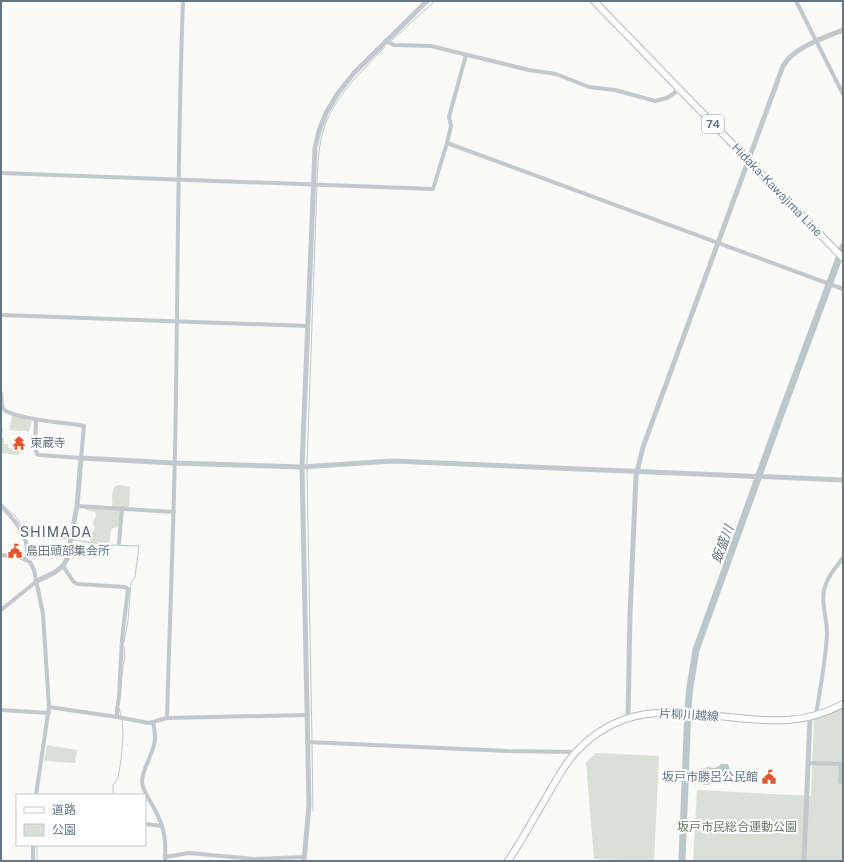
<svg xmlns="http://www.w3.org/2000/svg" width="844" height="862" viewBox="0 0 844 862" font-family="'Public Sans','Noto Sans JP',sans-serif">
<rect width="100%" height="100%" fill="#fafaf8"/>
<g fill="#dadfd7">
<polygon points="12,416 32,421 29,432 22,430 22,431 9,430"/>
<polygon points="1,428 3,428 2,438 4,438 4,444 8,444 8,448 19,450 19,455 1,453"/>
<path d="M120,485L130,487L129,507H125L118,527L111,529L110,542L107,543L91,542L89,537L95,528L93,523L96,515L95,512L86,510L85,508L95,505L111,508C114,503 111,500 112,495C112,492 114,489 115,486Z"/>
<polygon points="843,707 843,861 693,861 697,790 811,796 814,718"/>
<polygon points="47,745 77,750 75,763 44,761"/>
<polygon points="596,753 659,756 654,861 594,859 586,762"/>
</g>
<path fill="#bbc7cb" d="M722,764H728L730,770V774C726,778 723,778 718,777C715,779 713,782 710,784C700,788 697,777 700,770L707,767L715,768Z"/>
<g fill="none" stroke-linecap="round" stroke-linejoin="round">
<g stroke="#bbc7cb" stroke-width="1">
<polyline points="391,41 435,1"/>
<path d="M317,182C318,168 318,153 321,139C329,101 359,74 385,47"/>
<polyline points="307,464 317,185"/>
<polyline points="307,469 312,740"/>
<polyline points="1,503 16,517 28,535 70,539"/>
<polyline points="73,540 110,545 139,546 135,577 131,583 128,621 124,642"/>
<polyline points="121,687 123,665 125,658 124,647"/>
<polyline points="119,708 121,716"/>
<polyline points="312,743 313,811"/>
<polyline points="113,795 113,785 118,778 121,760 123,735 122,719"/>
<polyline points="37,845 37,861"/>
</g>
<polyline stroke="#bbc7cb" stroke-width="7" points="682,861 688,707 690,687 696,650 780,417 843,247"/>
<defs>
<path id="secondary" d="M508,861C522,840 534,818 547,796C556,781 564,765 575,753C638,684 712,725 788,720C808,719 826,713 843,704"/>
<polyline id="primary" points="594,1 843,258"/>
</defs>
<use href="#secondary" stroke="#b3babf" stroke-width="8"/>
<use href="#primary" stroke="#b5babe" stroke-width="8"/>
<g stroke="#c3c8cc" stroke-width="4">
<polyline points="796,1 843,94"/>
<polyline points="385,41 394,45 431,46 529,70 556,74 589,87 615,90 655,101 667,98 680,89"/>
<polyline points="447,143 843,289"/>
<polyline points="1,173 433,189 447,143 451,126 449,117 466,55"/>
<polyline points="1,315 308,326"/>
<path d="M1,393C2,397 1,404 3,408C8,419 70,423 84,426L81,458L39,455L37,454L35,446L36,420"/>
<path d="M1,506C14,519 32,539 26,559"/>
<polyline points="77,506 174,512"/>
<polyline points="119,543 122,508"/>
<polyline points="1,555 19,557 30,562 34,570 43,614 49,707 36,795"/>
<polyline points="63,566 73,581 77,584 125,587 128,589 122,639 119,697 117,710 117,717"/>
<polyline points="1,610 37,581"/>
<polyline points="49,707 117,717 149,723 167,718 307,715"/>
<polyline points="1,710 49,713"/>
<path d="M816,715C820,689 826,660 827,633C827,618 821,604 824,590C827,577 835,568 843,558"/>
<path d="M167,718C170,609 175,499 176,390C178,260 178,131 183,1"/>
<path d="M153,722C154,727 155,733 155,738C155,752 142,768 142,782C143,793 151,801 155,810C165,828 166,841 165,861"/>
<polyline points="307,742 508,751 576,752"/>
<polyline points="808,763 841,764 840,782 843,782"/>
<polyline points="145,824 162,826"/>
<polyline points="33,845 33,861"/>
<polyline points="165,857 189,853 255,859 304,857"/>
</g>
<g stroke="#c3c8cc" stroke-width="5">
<path d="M37,581C49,575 61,572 67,559L77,506L81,458L174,463L302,467L392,461L843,480"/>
<path d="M628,718L630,614L636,476L643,447L783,66C794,47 824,38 843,30"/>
<polyline points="304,861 309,805 302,467 315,148 319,131 326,113 338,93 355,72 427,1"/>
<polyline points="804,861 810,717"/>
</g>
<use href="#secondary" stroke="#fff" stroke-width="6"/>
<use href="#primary" stroke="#fff" stroke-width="6"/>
</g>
<defs>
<symbol id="temple-bare" viewBox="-9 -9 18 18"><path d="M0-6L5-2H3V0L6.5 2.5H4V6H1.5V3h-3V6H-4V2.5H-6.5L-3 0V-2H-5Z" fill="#e4572e" stroke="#fff" stroke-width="2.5" paint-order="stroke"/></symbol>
<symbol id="civic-bare" viewBox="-9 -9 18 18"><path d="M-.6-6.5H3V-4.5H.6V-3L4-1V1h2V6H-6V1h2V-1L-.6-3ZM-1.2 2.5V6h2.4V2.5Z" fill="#e4572e" stroke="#fff" stroke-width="2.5" paint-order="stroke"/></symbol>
</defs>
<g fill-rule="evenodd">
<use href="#temple-bare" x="9" y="433" width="20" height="20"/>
<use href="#civic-bare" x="5" y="541" width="20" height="20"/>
<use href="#civic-bare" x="759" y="767" width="20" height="20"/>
</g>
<g text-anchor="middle" stroke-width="4" stroke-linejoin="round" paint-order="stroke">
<rect fill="#fff" stroke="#939fa8" stroke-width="1" x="702" y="115" width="22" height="18" rx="3"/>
<g font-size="11" font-weight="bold" fill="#657683">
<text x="713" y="128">74</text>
</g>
<g font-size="12" fill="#657683" stroke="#fff">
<text transform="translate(777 190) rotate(46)" y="4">Hidaka-Kawajima Line</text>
<text transform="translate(689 715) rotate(3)" y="4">片柳川越線</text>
</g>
<g font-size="12" fill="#657683" stroke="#fff" text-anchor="start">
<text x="30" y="447">東蔵寺</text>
<text x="26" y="555">島田頭部集会所</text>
<text x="758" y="781" text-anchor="end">坂戸市勝呂公民館</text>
</g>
<g font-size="12" fill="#687a64" stroke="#fff">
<text x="737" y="831">坂戸市民総合運動公園</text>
</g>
<g font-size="13" font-style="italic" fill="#60757c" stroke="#fff">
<text transform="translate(722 544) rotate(-70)" y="5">飯盛川</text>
</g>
<g font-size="14" letter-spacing="1" fill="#57646e" stroke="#fff">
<text x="56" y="537">SHIMADA</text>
</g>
</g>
<rect width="844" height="862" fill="none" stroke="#657683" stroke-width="4"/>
<rect x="16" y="794" width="130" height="52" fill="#ffffff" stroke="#c1c8cd"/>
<rect x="24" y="807" width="20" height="6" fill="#ffffff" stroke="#c1c8cd"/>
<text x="52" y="814" font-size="12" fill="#657683">道路</text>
<rect x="24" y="824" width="20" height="12" fill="#dadfd7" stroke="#c1c8cd"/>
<text x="52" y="834" font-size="12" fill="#657683">公園</text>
</svg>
